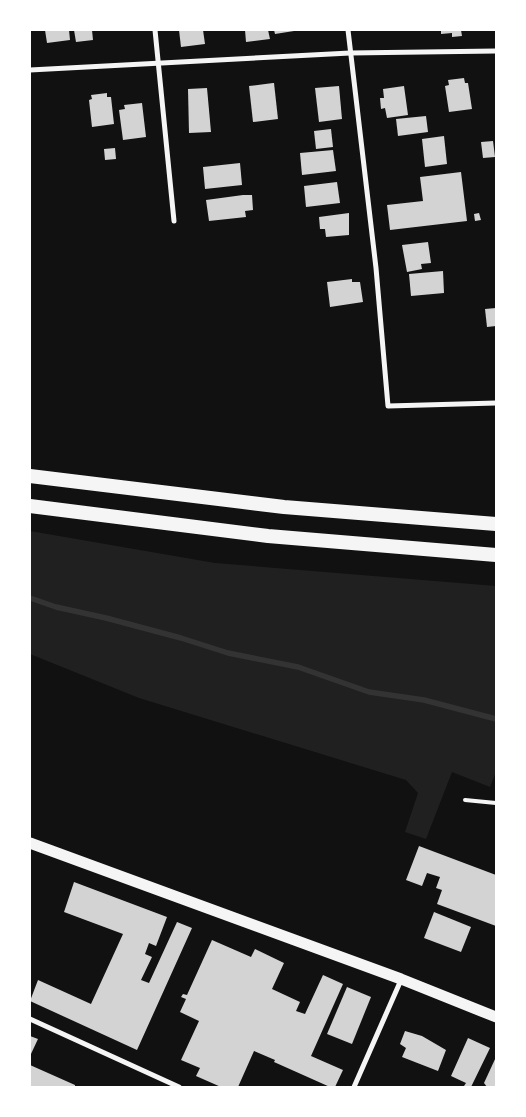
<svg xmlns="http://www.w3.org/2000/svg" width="526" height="1117" viewBox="0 0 526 1117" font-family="'Work Sans',sans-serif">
<rect width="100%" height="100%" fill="#111"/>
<polygon fill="#202020" points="30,531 215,563 496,586 496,772 490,787 452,772 426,839 405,832 418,793 406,780 139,698 30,654"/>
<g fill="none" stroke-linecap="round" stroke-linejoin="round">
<polyline stroke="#333" stroke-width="5.5" points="30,598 56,607 106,618 181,638 228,653 298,667 369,692 424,700 496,719"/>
</g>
<g fill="#d3d3d3">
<polygon points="45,30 69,30 70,40 47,43"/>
<polygon points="74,30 92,30 93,40 76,42"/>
<polygon points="179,30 203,30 205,44 181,47"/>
<polygon points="245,30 268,30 270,39 246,42"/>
<polygon points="274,30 293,30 294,31 275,34"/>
<polygon points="441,30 461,30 462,36 452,37 452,33 441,34"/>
<polygon points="464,78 465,83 468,83 472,109 449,112 445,86 449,85 448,80"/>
<polygon points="273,83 274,83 278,119 253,122 249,86"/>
<polygon points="339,86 342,119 319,122 315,88"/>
<polygon points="404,86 408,115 387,118 385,108 381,109 380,98 384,98 383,89"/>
<polygon points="207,88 211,132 189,133 188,89"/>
<polygon points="107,93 107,97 111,97 114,124 92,127 89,100 92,99 91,95"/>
<polygon points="142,103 146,137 123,140 119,110 125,109 124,105"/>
<polygon points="426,116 428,132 398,136 396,119"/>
<polygon points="331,129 333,147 316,149 314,131"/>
<polygon points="444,136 447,164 425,167 422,139"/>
<polygon points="493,141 495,157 483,158 481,142"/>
<polygon points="115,148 116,159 105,160 104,149"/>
<polygon points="333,150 336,171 302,175 300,153"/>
<polygon points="240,163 242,185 205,189 203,167"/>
<polygon points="461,172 467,221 390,230 387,205 423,201 420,177"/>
<polygon points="337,182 340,203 306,207 304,186"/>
<polygon points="243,195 252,195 253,210 245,211 246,217 209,221 206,200"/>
<polygon points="349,213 349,235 326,237 325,229 320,229 319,217"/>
<polygon points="479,213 481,220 475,221 474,214"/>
<polygon points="428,242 431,263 421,264 422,269 407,272 402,245"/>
<polygon points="443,271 444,293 411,296 409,274"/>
<polygon points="352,279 352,282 360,282 363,302 330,307 327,282"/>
<polygon points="496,308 496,326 487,327 485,309"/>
<polygon points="419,846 496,875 496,926 437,904 442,890 436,888 440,877 427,873 422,886 406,880"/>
<polygon points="74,882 167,917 156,946 149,943 145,954 152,957 141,980 149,983 177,922 192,928 137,1050 30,1001 38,980 91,1004 123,934 64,912"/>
<polygon points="434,912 471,927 461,952 424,938"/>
<polygon points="212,940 251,957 255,949 284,963 272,989 300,1002 296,1011 305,1014 323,975 343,984 311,1056 343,1070 335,1087 330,1087 274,1062 275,1060 254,1051 238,1087 221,1087 196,1076 200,1068 181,1060 199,1021 180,1012 186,999 181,997 183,994 187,995"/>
<polygon points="347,987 371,997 352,1044 327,1034"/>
<polygon points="405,1031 422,1036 446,1050 438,1071 402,1057 406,1048 400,1044"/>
<polygon points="30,1036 38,1039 30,1056"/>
<polygon points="468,1038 490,1048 471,1087 464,1086 466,1083 451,1076"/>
<polygon points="496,1057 496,1087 487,1087 484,1083"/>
<polygon points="30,1065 75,1085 75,1087 30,1087"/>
</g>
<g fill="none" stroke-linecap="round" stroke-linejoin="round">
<polyline stroke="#f5f5f5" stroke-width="4" points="465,800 496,803"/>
<g stroke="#f5f5f5" stroke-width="5">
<polyline points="155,30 174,221"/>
<polyline points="348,30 376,268 388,406 496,403"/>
<polyline points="30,70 350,53 496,51"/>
<polyline points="30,1019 179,1087"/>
<polyline points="354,1087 401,980"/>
</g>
<polyline stroke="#f5f5f5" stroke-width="11" points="30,843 401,979 496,1017"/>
<g stroke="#f5f5f5" stroke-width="14">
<polyline points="30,476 284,507 496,524"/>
<polyline points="30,506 268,536 496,555"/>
</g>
</g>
<rect width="526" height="1117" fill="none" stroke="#ffffff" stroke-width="62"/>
</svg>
